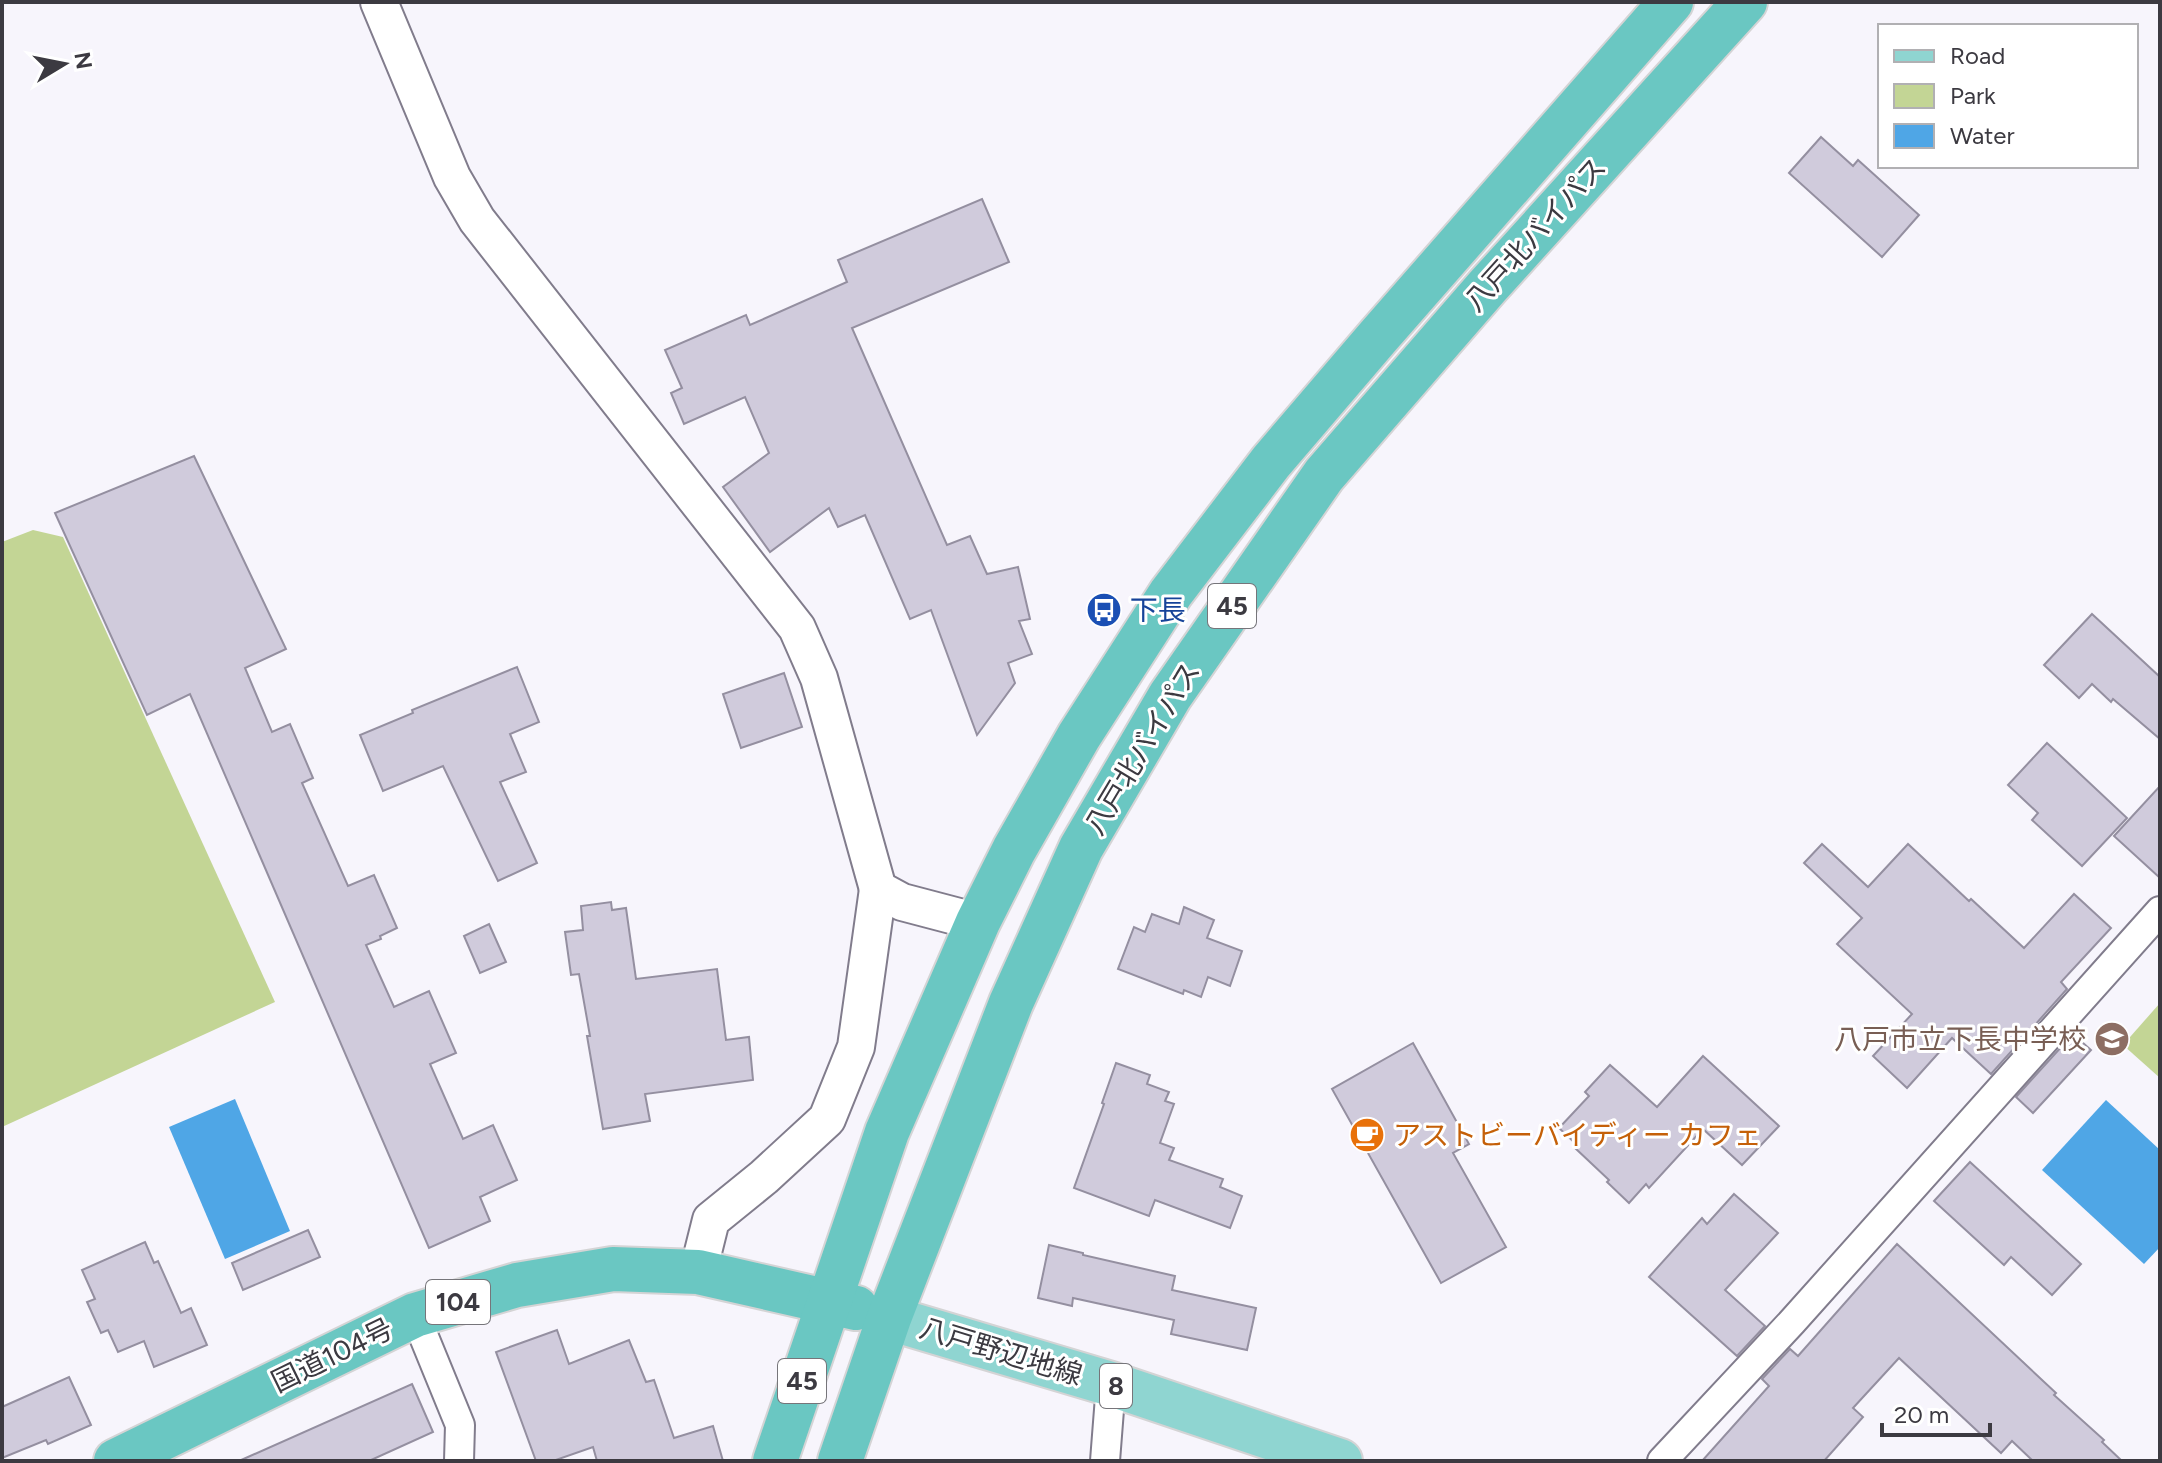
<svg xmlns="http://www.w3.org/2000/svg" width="2162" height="1463" viewBox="0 0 2162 1463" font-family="Figtree,'Noto Sans JP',sans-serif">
<rect width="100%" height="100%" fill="#f7f5fc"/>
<g fill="#c3d595">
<polygon points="33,530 63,537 275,1002 2,1127 2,542"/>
<polygon points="2160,1003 2160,1078 2123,1045"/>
</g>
<g fill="#4fa6e6">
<polygon points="235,1099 290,1231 225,1259 169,1127"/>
<polygon points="2106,1100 2160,1150 2160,1247 2144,1264 2042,1170"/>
</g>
<g fill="#d0cbdc" stroke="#948fa0" stroke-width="2">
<polygon points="1821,137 1853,166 1858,160 1919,215 1882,257 1789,173"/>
<polygon points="982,199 1009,262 852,328 947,545 970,536 987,574 1018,567 1030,619 1019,621 1032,654 1008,663 1015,683 977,735 931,610 910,619 865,515 838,527 829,508 770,552 723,487 769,453 745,397 684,424 671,393 682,388 665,350 746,315 750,325 847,282 838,260"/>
<polygon points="194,456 286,649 245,668 272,732 290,724 313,778 302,783 348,886 374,875 397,928 380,936 381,939 366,945 394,1007 429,991 456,1053 430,1064 463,1139 493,1125 517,1180 480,1197 490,1221 429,1248 190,694 147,715 55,513"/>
<polygon points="2092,614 2160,677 2160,739 2113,699 2111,702 2092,684 2079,698 2044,665"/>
<polygon points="517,667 539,722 510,734 526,772 500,782 537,863 498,881 443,766 383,791 360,735 413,713 412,710"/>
<polygon points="784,673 802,727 741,748 723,694"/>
<polygon points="2047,743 2127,818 2082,866 2032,820 2038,813 2008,785"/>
<polygon points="2160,786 2160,878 2114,836"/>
<polygon points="1822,844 1868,887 1908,844 1969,901 1971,899 2024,948 2074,894 2111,928 2061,982 2067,989 1991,1074 1952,1038 1907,1088 1873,1056 1912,1014 1837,944 1862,918 1804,863"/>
<polygon points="611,902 612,910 626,908 636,979 717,969 726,1040 749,1037 753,1080 645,1094 650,1121 603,1129 587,1036 590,1036 579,974 571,975 565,932 583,930 581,906"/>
<polygon points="1184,907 1214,920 1207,938 1242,951 1230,986 1208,977 1201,997 1184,990 1183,994 1118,969 1134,927 1145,932 1152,914 1179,924"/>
<polygon points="489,924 506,962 480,973 464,936"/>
<polygon points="2073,1034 2091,1050 2033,1113 2016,1097"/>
<polygon points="1413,1043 1469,1144 1453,1153 1506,1247 1441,1283 1332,1089"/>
<polygon points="1703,1056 1779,1126 1742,1165 1703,1129 1649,1188 1646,1184 1629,1203 1607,1182 1609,1180 1574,1147 1576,1144 1559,1128 1589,1096 1585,1092 1610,1065 1657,1107"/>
<polygon points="1116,1063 1150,1075 1147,1084 1169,1092 1165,1101 1174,1104 1160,1143 1174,1148 1169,1160 1223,1179 1220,1187 1242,1196 1230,1228 1155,1200 1149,1216 1074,1188 1104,1104 1102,1103"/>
<polygon points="1970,1162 2081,1264 2052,1295 2011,1257 2004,1265 1934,1201"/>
<polygon points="1734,1194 1778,1233 1725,1290 1765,1326 1737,1356 1649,1277 1702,1218 1707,1224"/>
<polygon points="308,1230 320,1257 243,1290 232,1263"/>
<polygon points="145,1242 154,1263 158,1261 181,1313 191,1308 207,1345 154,1367 144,1341 118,1352 108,1330 101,1333 87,1302 95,1299 82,1270"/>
<polygon points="1897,1244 2056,1393 2054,1395 2104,1440 2102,1442 2122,1461 2033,1461 2012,1441 2001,1453 1899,1358 1853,1408 1863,1417 1824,1461 1702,1461 1769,1386 1762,1379 1790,1349 1798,1356"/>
<polygon points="1049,1245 1083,1253 1083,1255 1175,1276 1172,1290 1256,1308 1247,1350 1171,1334 1174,1320 1073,1298 1072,1306 1038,1298"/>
<polygon points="557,1330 569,1364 629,1340 646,1382 654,1380 674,1438 713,1426 723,1461 597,1461 593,1447 553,1461 536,1461 496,1352"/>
<polygon points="69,1377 91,1425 48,1444 46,1440 2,1458 2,1407"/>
<polygon points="412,1384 433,1432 369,1461 239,1461"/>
</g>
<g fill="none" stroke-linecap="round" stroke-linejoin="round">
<defs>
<g id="minor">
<polyline points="415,1315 460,1425 459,1461"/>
<polyline points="1105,1461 1111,1384"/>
<polyline points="1662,1461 1792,1322 2160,911"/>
</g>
<g id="tertiary">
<polyline points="379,2 452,177 477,220 797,628 819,678 878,889 902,902 978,922"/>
<polyline points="698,1272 711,1220 764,1177 827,1119 856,1047 878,889"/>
</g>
<polyline id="primary" points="889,1318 1111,1384 1340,1461"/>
<g id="trunk">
<polyline points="116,1461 415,1315 517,1285 613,1269 698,1272 856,1308"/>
<polyline points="775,1461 887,1132 978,922 1014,850 1079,736 1171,593 1271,462 1377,338 1671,2"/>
<polyline points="840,1461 889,1318 1011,1003 1081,848 1170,696 1324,475 1487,287 1745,2"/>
</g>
</defs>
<use href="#minor" stroke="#817c8c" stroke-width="32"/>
<use href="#tertiary" stroke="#817c8c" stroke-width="40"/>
<use href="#primary" stroke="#d4d4d5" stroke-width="48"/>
<use href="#trunk" stroke="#d4d4d5" stroke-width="48"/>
<use href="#minor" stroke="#fff" stroke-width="28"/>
<use href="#tertiary" stroke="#fff" stroke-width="36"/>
<use href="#primary" stroke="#8fd5d1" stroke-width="44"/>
<use href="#trunk" stroke="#6ac7c2" stroke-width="44"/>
</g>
<defs>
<symbol id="bus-disc" viewBox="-11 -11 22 22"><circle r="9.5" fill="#1a4fb4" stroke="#fff"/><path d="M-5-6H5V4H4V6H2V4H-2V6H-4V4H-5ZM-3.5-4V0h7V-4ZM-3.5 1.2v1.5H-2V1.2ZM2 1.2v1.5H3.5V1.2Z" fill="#fff"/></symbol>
<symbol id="school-disc" viewBox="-11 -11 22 22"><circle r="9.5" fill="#8d6e63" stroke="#fff"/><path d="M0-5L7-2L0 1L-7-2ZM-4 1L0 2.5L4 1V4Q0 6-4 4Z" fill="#fff"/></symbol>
<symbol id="cafe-disc" viewBox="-11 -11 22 22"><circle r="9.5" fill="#e8710a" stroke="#fff"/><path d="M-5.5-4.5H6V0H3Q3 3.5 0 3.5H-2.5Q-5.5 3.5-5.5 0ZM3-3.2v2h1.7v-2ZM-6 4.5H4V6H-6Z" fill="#fff"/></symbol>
</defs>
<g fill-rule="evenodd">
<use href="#bus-disc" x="1084" y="590" width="40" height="40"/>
<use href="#school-disc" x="2092" y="1019" width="40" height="40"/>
<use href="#cafe-disc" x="1347" y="1115" width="40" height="40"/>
</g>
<g text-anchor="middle" stroke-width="6" stroke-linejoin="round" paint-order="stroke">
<g fill="#fff" stroke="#76757a" stroke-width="2">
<rect x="1208" y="584" width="48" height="44" rx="6"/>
<rect x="426" y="1280" width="64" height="44" rx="6"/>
<rect x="778" y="1359" width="48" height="44" rx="6"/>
<rect x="1100" y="1364" width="32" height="44" rx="6"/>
</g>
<g font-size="26" font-weight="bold" fill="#3c3a41">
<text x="1232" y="615">45</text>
<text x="458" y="1311">104</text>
<text x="802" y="1390">45</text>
<text x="1116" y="1395">8</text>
</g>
<g font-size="28" fill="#3c3a41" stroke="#fff">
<text transform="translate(1535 234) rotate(-48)" y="10">八戸北バイパス</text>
<text transform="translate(1142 748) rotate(-59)" y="10">八戸北バイパス</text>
<text transform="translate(1001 1351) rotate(17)" y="10">八戸野辺地線</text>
<text transform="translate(332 1355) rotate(-26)" y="10">国道104号</text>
</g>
<g font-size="28" fill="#164399" stroke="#fff" text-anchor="start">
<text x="1130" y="620">下長</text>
</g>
<g font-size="28" fill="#785e54" stroke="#fff" text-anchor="end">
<text x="2086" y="1049">八戸市立下長中学校</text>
</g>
<g font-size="28" fill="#c56008" stroke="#fff" text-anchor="start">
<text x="1393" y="1145">アストビーバイディー カフェ</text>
</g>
</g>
<rect width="2162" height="1463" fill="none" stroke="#3c3a41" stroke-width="8"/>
<rect x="1878" y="24" width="260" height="144" fill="#ffffff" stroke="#b1b0b3" stroke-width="2"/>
<rect x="1894" y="50" width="40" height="12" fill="#8fd5d1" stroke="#b1b0b3" stroke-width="2"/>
<text x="1950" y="64" font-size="24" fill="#3c3a41">Road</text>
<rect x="1894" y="84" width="40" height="24" fill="#c3d595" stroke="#b1b0b3" stroke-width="2"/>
<text x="1950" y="104" font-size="24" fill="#3c3a41">Park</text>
<rect x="1894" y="124" width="40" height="24" fill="#4fa6e6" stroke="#b1b0b3" stroke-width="2"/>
<text x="1950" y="144" font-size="24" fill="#3c3a41">Water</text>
<g transform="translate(64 64) rotate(80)" stroke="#ffffff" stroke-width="6" paint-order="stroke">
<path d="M0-6L14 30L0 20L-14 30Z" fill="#3c3a41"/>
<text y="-12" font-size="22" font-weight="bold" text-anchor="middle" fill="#3c3a41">N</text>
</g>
<path d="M1882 1423v12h108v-12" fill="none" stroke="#3c3a41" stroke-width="4"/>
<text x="1894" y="1423" font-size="24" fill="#3c3a41" stroke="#ffffff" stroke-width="6" paint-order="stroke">20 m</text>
</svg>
